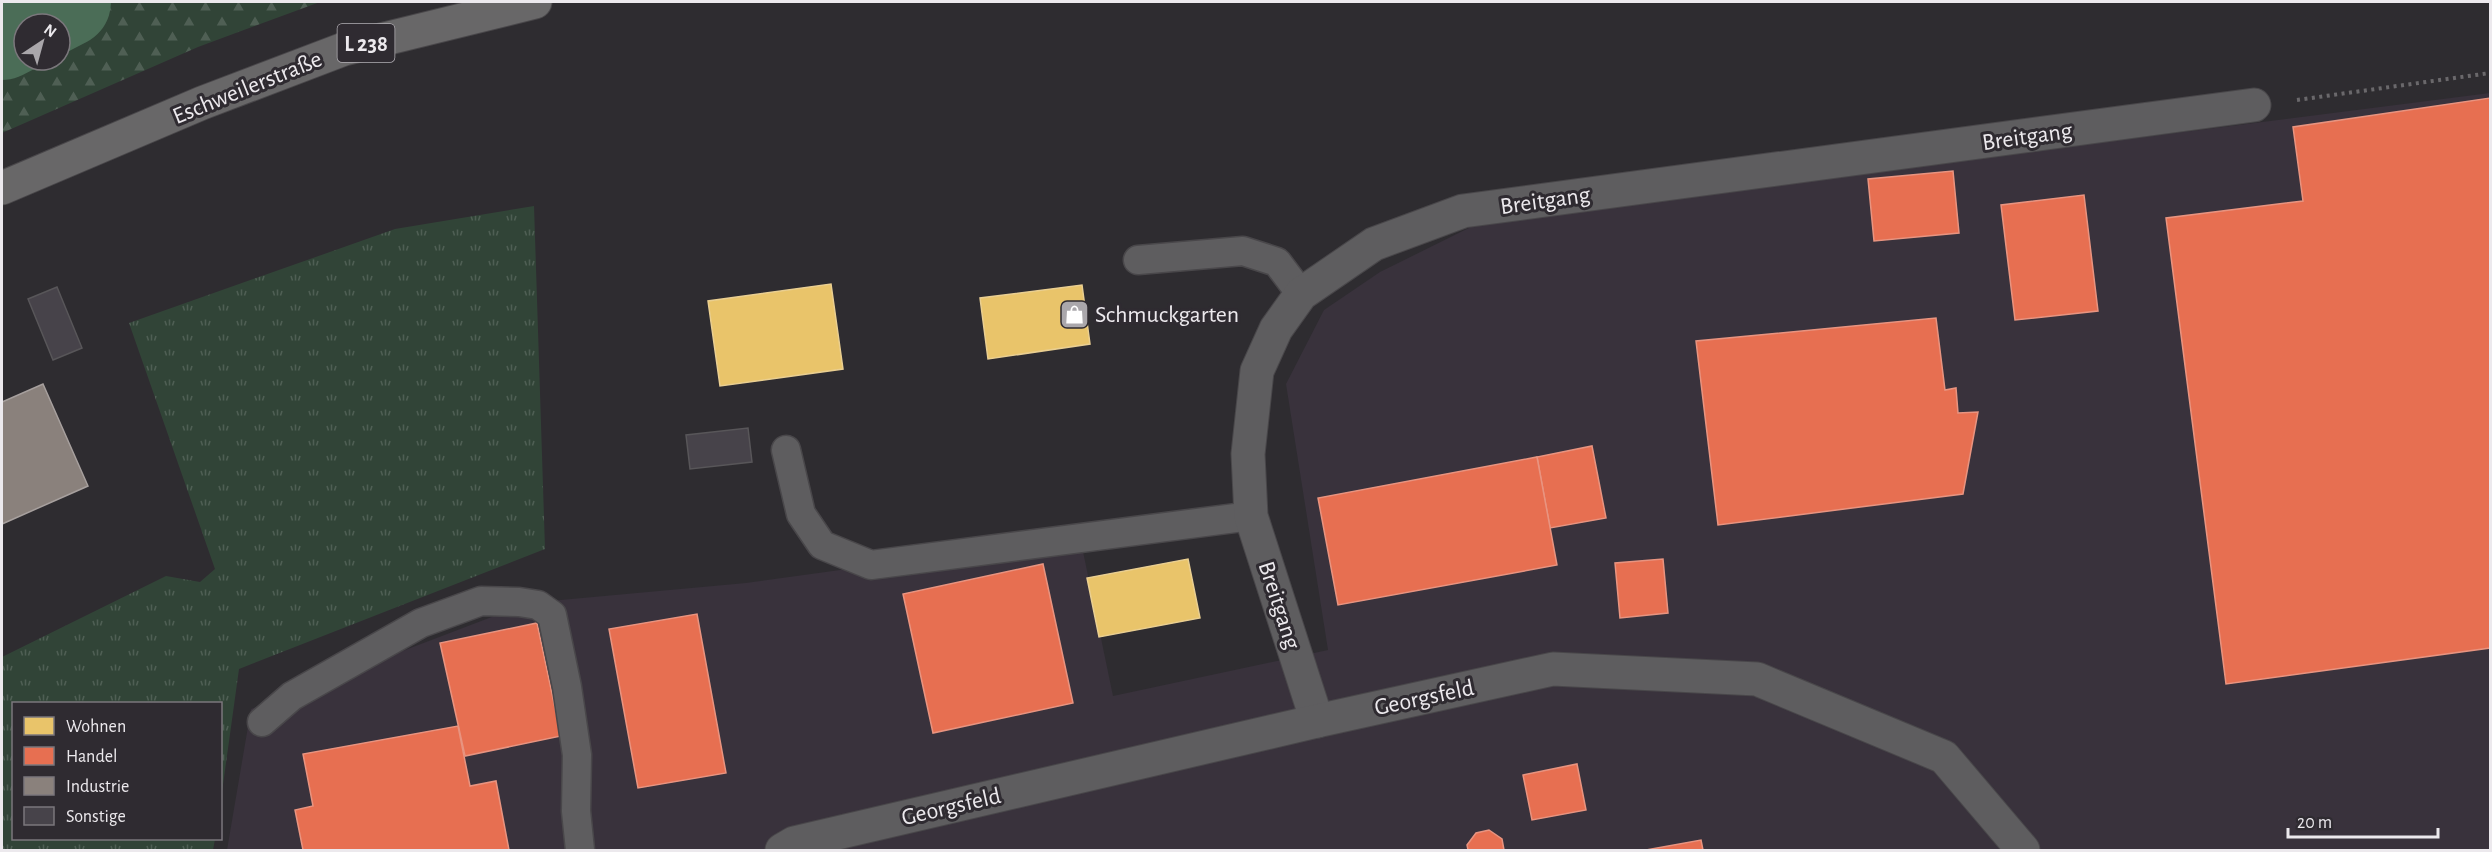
<svg xmlns="http://www.w3.org/2000/svg" width="2492" height="852" viewBox="0 0 2492 852" font-family="'Alegreya Sans',sans-serif">
<defs>
<pattern id="grass-tufts" width="24" height="20" patternUnits="userSpaceOnUse" patternTransform="scale(1.5)"><rect width="24" height="20" fill="#314437"/><path d="M3 7l-1-3M5 7V3M7 7l1-3M15 17l-1-3M17 17v-4M19 17l1-3" fill="none" stroke="#4f5f54"/></pattern>
<pattern id="forest-firs" width="22" height="20" patternUnits="userSpaceOnUse" patternTransform="scale(1.5)"><rect width="22" height="20" fill="#314437"/><path d="M5 1l3.5 6h-7zM16 11l3.5 6h-7z" fill="#4f5f54"/></pattern>
</defs>
<rect width="100%" height="100%" fill="#2e2c30"/>
<polygon fill="#39323c" points="2490,93 2490,850 227,850 251,709 528,603 746,583 1080,537 1113,696 1328,650 1286,384 1324,310 1380,272 1483,221"/>
<polygon fill="url(#grass-tufts)" points="534,206 545,549 239,669 221,799 220,704 14,704 14,838 215,839 213,850 2,850 2,657 166,576 200,582 215,569 129,323 395,229"/>
<path fill="url(#forest-firs)" fill-rule="evenodd" d="M2,2H320L198,47L2,133ZM24,24H60V60H24Z"/>
<g fill="#e9c46a" stroke="#eacf91" stroke-width="1.5">
<polygon points="831,284 843,369 720,386 708,301"/>
<polygon points="1082,285 1090,344 988,359 980,298"/>
<polygon points="1188,559 1200,618 1099,637 1087,578"/>
</g>
<g fill="#e76f51" stroke="#e89480" stroke-width="1.5">
<polygon points="2490,98 2490,648 2226,684 2166,218 2303,201 2293,127"/>
<polygon points="1953,171 1959,233 1874,241 1868,179"/>
<polygon points="2084,195 2098,311 2015,320 2001,205"/>
<polygon points="1936,318 1945,390 1956,388 1958,413 1978,412 1963,494 1718,525 1696,341"/>
<polygon points="1592,446 1606,518 1550,528 1537,457"/>
<polygon points="1537,457 1557,565 1338,605 1318,498"/>
<polygon points="1663,559 1668,613 1620,618 1615,563"/>
<polygon points="1043,564 1073,703 933,733 903,594"/>
<polygon points="697,614 726,773 638,788 609,629"/>
<polygon points="537,623 561,736 465,756 440,643"/>
<polygon points="458,726 470,786 496,781 509,850 303,850 295,810 313,806 303,754"/>
<polygon points="1577,764 1586,810 1532,820 1523,775"/>
<polygon points="1489,830 1502,839 1504,850 1468,850 1467,845 1476,833"/>
<polygon points="1701,840 1703,850 1646,850"/>
</g>
<polygon fill="#8a817c" stroke="#a7a09e" stroke-width="1.5" points="43,384 88,486 2,524 2,402"/>
<g fill="none" stroke-linecap="round" stroke-linejoin="round">
<polyline stroke="#4b6d57" stroke-width="90" points="2,35 66,2"/>
</g>
<g fill="#47434a" stroke="#585659" stroke-width="1.5">
<polygon points="57,287 82,348 53,360 28,299"/>
<polygon points="748,428 752,462 690,469 686,435"/>
</g>
<g fill="none" stroke-linecap="round" stroke-linejoin="round">
<defs>
<g id="service">
<polyline points="1138,260 1243,251 1277,262 1301,294"/>
<polyline points="786,450 801,514 822,545 871,565 1251,516"/>
<polyline points="262,722 292,696 421,623 481,601 519,602 538,605 552,615 567,687 577,755 576,811 580,850"/>
</g>
<g id="minor">
<polyline points="1317,721 1251,516 1248,454 1257,371 1276,329 1301,294 1374,244 1463,211 2254,105"/>
<polyline points="782,850 794,843 1317,721 1553,669 1757,679 1944,757 2023,850"/>
</g>
<polyline id="primary" points="2,188 202,103 344,49 535,2"/>
</defs>
<use href="#service" stroke="#49474a" stroke-width="31"/>
<use href="#minor" stroke="#49474a" stroke-width="35"/>
<use href="#primary" stroke="#49474a" stroke-width="35"/>
<polyline stroke="#6a686b" stroke-width="4" stroke-dasharray="3 4.5" stroke-linecap="butt" points="2297,100 2490,73"/>
<use href="#service" stroke="#5e5d5f" stroke-width="28"/>
<use href="#minor" stroke="#5e5d5f" stroke-width="33"/>
<use href="#primary" stroke="#686768" stroke-width="33"/>
</g>
<defs>
<symbol id="shop-square" viewBox="-11 -11 22 22"><rect x="-9" y="-9" width="18" height="18" rx="4" fill="#aaa7ab" stroke="#2f2b31"/><path d="M-5-2.5h2.3a2.7 3.5 0 0 1 5.4 0H5L5.5 6h-11ZM-1.5-2.5h3a1.5 2.3 0 0 0-3 0Z" fill="#fff"/></symbol>
</defs>
<g fill-rule="evenodd">
<use href="#shop-square" x="1058" y="298" width="33" height="33"/>
</g>
<g text-anchor="middle" stroke-width="6" stroke-linejoin="round" paint-order="stroke">
<rect fill="#2f2b31" stroke="#b3b0b5" stroke-width="1.5" x="337.5" y="24" width="57" height="38" rx="4.5"/>
<g font-size="22" font-weight="bold" fill="#ece9ed">
<text x="366" y="51">L 238</text>
</g>
<g font-size="24" fill="#ece9ed" stroke="#2f2b31">
<text transform="translate(247 87) rotate(-22)" y="8">Eschweilerstraße</text>
<text transform="translate(2027 136) rotate(-8)" y="8">Breitgang</text>
<text transform="translate(1545 200) rotate(-8)" y="8">Breitgang</text>
<text transform="translate(1280 605) rotate(72)" y="8">Breitgang</text>
<text transform="translate(1424 697) rotate(-12)" y="8">Georgsfeld</text>
<text transform="translate(951 806) rotate(-13)" y="8">Georgsfeld</text>
</g>
<g font-size="24" fill="#ece9ed" stroke="#2f2b31" text-anchor="start">
<text x="1095" y="322">Schmuckgarten</text>
</g>
</g>
<rect width="2492" height="852" fill="none" stroke="#ece9ed" stroke-width="6"/>
<rect x="12" y="702" width="210" height="138" fill="#2f2b31" stroke="#7b777c" stroke-width="1.5"/>
<rect x="24" y="717" width="30" height="18" fill="#e9c46a" stroke="#7b777c" stroke-width="1.5"/>
<text x="66" y="732" font-size="18" fill="#ece9ed">Wohnen</text>
<rect x="24" y="747" width="30" height="18" fill="#e76f51" stroke="#7b777c" stroke-width="1.5"/>
<text x="66" y="762" font-size="18" fill="#ece9ed">Handel</text>
<rect x="24" y="777" width="30" height="18" fill="#8a817c" stroke="#7b777c" stroke-width="1.5"/>
<text x="66" y="792" font-size="18" fill="#ece9ed">Industrie</text>
<rect x="24" y="807" width="30" height="18" fill="#47434a" stroke="#7b777c" stroke-width="1.5"/>
<text x="66" y="822" font-size="18" fill="#ece9ed">Sonstige</text>
<g transform="translate(42 42) rotate(36)"><circle r="28" fill="#2f2b31" stroke="#7b777c" stroke-width="1.5"/>
<path d="M0-4.5L10 22L0 15L-10 22Z" fill="#aaa7ab"/>
<text y="-9" font-size="16" font-weight="bold" text-anchor="middle" fill="#ece9ed">N</text>
</g>
<path d="M2288 828v9h150v-9" fill="none" stroke="#ece9ed" stroke-width="3"/>
<text x="2297" y="828" font-size="18" fill="#ece9ed" stroke="#2f2b31" stroke-width="4.5" paint-order="stroke">20 m</text>
</svg>
